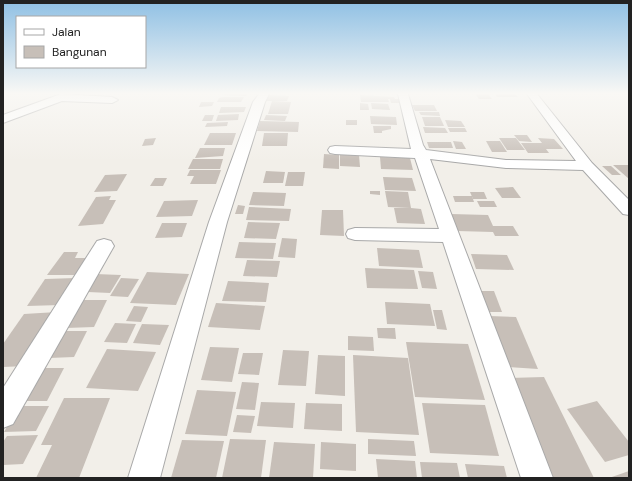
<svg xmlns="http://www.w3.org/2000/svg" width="632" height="481" viewBox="0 0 632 481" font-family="'DM Sans',sans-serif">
<rect width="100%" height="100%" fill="#f2efe9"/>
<g fill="#c7bfb8">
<polygon points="224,94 247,94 246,96 223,95"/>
<polygon points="475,94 488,94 492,99 479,99"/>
<polygon points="495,94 515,94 518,97 497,97"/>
<polygon points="269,95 289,96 287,101 266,101"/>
<polygon points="360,95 394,97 395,99 399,99 400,103 391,103 390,99 388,99 389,102 361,102"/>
<polygon points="223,97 244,97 241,102 217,102 219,98"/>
<polygon points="272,101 291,102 288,114 268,114"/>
<polygon points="201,102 214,102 212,106 199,107"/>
<polygon points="360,103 368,104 369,110 360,110"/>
<polygon points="371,103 388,104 390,110 372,109"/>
<polygon points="412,105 434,105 437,111 415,111"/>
<polygon points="221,107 246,107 244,112 219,113"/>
<polygon points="419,112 439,112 440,116 421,115"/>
<polygon points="239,114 238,120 216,121 218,115"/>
<polygon points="205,115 214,115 212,121 202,121"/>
<polygon points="266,115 287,116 285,121 264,120"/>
<polygon points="370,116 396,117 397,125 371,124"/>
<polygon points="422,117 440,117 444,126 425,126"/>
<rect x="346" y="120" width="11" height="5"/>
<polygon points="445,120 461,121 465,127 448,127"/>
<polygon points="260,121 299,122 298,132 257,131"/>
<polygon points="228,122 227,126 205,127 207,123"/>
<polygon points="373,126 391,126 391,129 382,131 382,133 374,133"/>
<polygon points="423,127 445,128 448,133 425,133"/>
<polygon points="448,128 465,128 467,132 450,132"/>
<polygon points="210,133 236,133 232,145 204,145"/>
<polygon points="264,133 288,133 287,146 262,146"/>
<polygon points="514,135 527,135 532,142 519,141"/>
<polygon points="156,138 153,145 142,146 145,139"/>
<polygon points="499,138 516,138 525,150 507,150"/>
<polygon points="538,138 554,139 563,149 546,149 549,153 528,153 521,143 542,143"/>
<polygon points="453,141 462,142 466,149 456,149"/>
<polygon points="486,141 500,141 507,152 492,152"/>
<polygon points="427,142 451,142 453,148 429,148"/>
<polygon points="200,148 225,148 223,156 195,158"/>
<polygon points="324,154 339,155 339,169 323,168"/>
<polygon points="340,155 359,155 360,167 340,166"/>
<polygon points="380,157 410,158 413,170 381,169"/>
<polygon points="193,159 223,159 220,169 188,169"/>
<polygon points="613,165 629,165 629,179"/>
<polygon points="602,166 611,166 621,175 612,175"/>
<polygon points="190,170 221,170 216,184 190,184 194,176 187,176"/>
<polygon points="266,171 285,172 283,183 263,183"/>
<polygon points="288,172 305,172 303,186 285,186"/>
<polygon points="127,174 117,191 94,192 105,175"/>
<polygon points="383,177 412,178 416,191 385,190"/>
<polygon points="155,178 167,178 163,186 150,186"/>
<polygon points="513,187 521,198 502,198 495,188"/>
<polygon points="370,191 380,191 380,195 370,194"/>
<polygon points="385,191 408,192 411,208 421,209 425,224 397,223 394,208 410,208 388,207"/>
<polygon points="253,192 286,193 284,206 249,205"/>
<polygon points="470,192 484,192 487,199 473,199"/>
<polygon points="111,196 109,200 116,200 103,224 78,226 96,197"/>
<polygon points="453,196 472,196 474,202 455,202"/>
<polygon points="198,200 192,216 156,217 164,201"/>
<polygon points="477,201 494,201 497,207 480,207"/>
<polygon points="238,205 245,206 243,214 235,214"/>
<polygon points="249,207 291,209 289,221 246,220"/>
<polygon points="322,210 343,210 344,236 320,235"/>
<polygon points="451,214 488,215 493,226 513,226 519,236 495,236 493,232 457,231"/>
<polygon points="248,222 280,223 276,239 244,238"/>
<polygon points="162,223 187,223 182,237 155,238"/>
<polygon points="282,238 297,239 295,258 278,257"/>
<polygon points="239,242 276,243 273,259 235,258"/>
<polygon points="377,248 419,250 423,268 379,266"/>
<polygon points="64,252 78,252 75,258 88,258 77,275 47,275"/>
<polygon points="471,254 507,255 514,270 476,269"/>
<polygon points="247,260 280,261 277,277 243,276"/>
<polygon points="365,268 414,270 418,289 367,288"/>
<polygon points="418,271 433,272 437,289 422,288"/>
<polygon points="147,272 189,274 176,305 130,303"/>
<polygon points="95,274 121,275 110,293 88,292 91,288 86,288"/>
<polygon points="76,278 60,305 27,306 45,279"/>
<polygon points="121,278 139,279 128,297 110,296"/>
<polygon points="228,281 269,283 266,302 222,301"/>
<polygon points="477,291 494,291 502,312 485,312"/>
<polygon points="81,300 107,300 94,327 66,328"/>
<polygon points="385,302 430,304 435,326 387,324"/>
<polygon points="216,303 265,306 260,330 208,327"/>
<polygon points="134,306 148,307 141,322 126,321"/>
<polygon points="433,310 442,310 447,330 437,329"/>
<polygon points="57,312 26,366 3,367 3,344 24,314"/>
<polygon points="489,316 516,317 538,369 508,367"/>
<polygon points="115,323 136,324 127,343 104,342"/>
<polygon points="142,324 169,325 160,345 133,343"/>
<polygon points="377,328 395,328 396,339 378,338"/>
<polygon points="64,331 87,331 74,357 49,358"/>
<polygon points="348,336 373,337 374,351 348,350"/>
<polygon points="406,342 468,344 485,400 415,397"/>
<polygon points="210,347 239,348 232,382 201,380"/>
<polygon points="107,349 156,352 138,391 86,388"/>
<polygon points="283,350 309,351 306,386 278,385"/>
<polygon points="243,353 263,353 259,375 238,374"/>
<polygon points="318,355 345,356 345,396 315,394"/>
<polygon points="353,355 408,358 419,435 356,432"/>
<polygon points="40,368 64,368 47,401 22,401"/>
<polygon points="544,377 594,478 552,478 509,378"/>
<polygon points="242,382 259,383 255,410 236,409"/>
<polygon points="197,390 236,392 227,436 185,434"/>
<polygon points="64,398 110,398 79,478 36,478 52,445 41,445"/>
<polygon points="597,401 629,442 629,455 605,462 567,409"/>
<polygon points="261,402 295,403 293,428 257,426"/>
<polygon points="306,403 342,404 342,431 304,429"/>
<polygon points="422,403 485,405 499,456 430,453"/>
<polygon points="19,406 49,406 36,431 4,432"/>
<polygon points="237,415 255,416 251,433 233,432"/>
<polygon points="38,435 23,464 3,465 3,442 7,436"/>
<polygon points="230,439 266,440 261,478 222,478"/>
<polygon points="368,439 414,441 416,456 368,454"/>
<polygon points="182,440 224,441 216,478 171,478"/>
<polygon points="274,442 315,444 313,478 269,478"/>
<polygon points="321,442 356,444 356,471 320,469"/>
<polygon points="376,459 415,461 417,478 378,478"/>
<polygon points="420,462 457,463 460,478 422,478"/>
<polygon points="465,464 504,466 507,478 468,478"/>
<polygon points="629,471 629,478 609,478"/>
</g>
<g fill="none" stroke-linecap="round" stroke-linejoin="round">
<defs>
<g id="minor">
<polygon points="61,94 112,97 118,100 112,103 62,101 3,123 3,115"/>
<polygon points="259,94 269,94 265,102 227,222 160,478 128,478 209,222 253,102"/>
<polygon points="398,94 408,94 423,145 426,150 506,160 576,161 527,94 537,94 592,163 629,200 629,215 623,214 583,170 506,168 430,159 553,478 521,478 443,242 355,240 348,238 346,234 348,230 355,228 439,229 415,158 335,154 330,153 328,150 330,147 335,146 411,149"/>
<polygon points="104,239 111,241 114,246 13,424 3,428 3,388 97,241"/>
</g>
</defs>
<use href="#minor" stroke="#a9a9a9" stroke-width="2"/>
<use href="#minor" fill="#fff" fill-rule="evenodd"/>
</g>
<linearGradient id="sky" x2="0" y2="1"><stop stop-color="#8fc0e4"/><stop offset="0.58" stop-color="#f9f8f5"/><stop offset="1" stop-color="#f9f8f5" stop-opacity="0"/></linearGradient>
<rect width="632" height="161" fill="url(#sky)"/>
<rect width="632" height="481" fill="none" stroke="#222222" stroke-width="8"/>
<rect x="16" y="16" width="130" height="52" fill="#ffffff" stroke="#a7a7a7"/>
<rect x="24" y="29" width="20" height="6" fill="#ffffff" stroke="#a7a7a7"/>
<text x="52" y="36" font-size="12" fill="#222222">Jalan</text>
<rect x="24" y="46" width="20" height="12" fill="#c7bfb8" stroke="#a7a7a7"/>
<text x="52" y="56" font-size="12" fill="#222222">Bangunan</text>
</svg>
